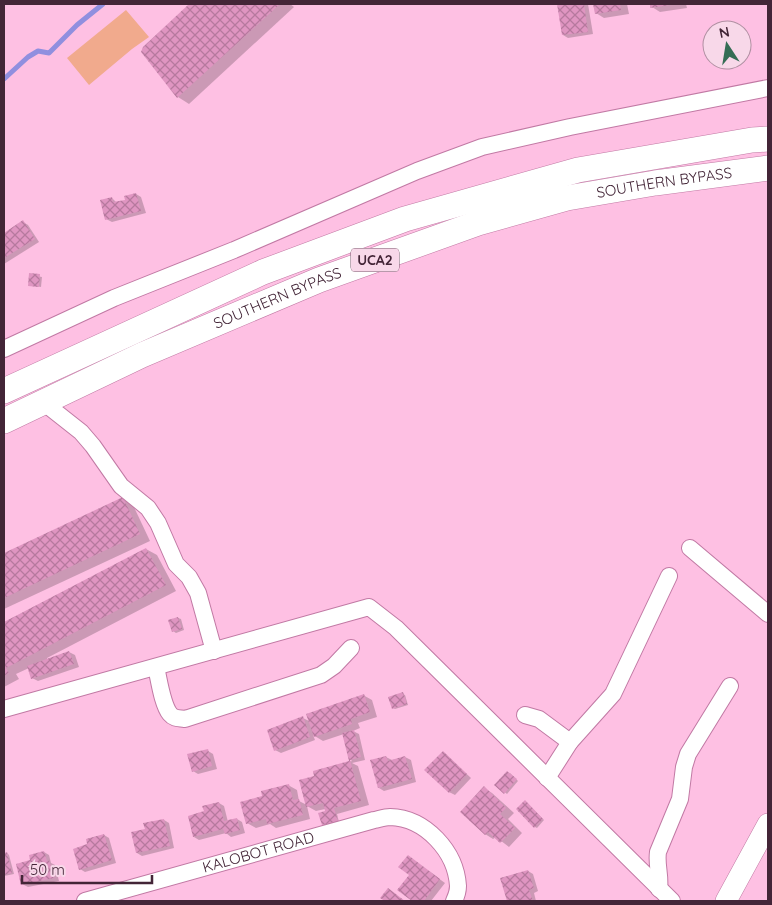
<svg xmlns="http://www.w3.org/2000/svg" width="772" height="905" viewBox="0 0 772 905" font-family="Quicksand,sans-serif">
<defs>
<pattern id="building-cross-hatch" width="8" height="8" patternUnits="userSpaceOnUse" patternTransform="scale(1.25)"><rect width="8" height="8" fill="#df95c1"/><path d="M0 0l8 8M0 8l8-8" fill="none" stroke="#b6799e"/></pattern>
</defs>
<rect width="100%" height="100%" fill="#fec0e3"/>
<polygon fill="#f1aa8d" points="126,10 149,37 132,49 89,85 67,58"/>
<g fill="#0003">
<polygon points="191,4 290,4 294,7 189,104 178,97 142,52 144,48"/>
<polygon points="559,4 588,4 593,34 568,38 563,35"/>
<polygon points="594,4 627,4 629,14 604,18 596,13"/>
<polygon points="651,4 686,4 687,8 660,12 652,7"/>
<polygon points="136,194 141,197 146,213 112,222 106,219 112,198 117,203 126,201"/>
<polygon points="23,222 28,225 39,242 4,264 4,234"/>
<polygon points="31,275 42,277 41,287 30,285"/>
<polygon points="123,499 133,505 150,541 4,609 4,554"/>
<polygon points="146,549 157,555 176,591 47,658 47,660 69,652 75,655 79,667 38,681 32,678 29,668 16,674 19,679 4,687 4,623"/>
<polygon points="178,618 181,619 184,630 176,633 173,631"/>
<polygon points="403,694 405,695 408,705 395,709 393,708"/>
<polygon points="363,695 372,700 377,717 358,723 360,728 353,731 359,734 365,760 352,763 358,766 369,805 337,814 339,822 325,826 323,824 328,812 325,809 316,811 307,806 310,819 276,828 270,824 256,828 247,823 264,797 288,785 297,790 299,801 307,805 316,777 315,772 352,761 350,759 344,734 323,741 313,735 315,740 281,753 275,750 303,718 311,722"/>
<polygon points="208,751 213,754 217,769 198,774 193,771"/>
<polygon points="443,752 471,778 455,795 449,792"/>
<polygon points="386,757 392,760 405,757 411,760 416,782 384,791 379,788"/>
<polygon points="510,773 518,781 507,794 496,785"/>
<polygon points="484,788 492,793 514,813 508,819 522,833 509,847 496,837 493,839 485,834"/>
<polygon points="219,803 224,806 228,822 237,819 242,822 245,833 231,837 226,833 199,840 194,837 205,812"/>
<polygon points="527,803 544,820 537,828 535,827"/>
<polygon points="164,820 169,823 174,848 142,856 137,853 146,830"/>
<polygon points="104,835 109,838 116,863 85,872 80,869 89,845"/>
<polygon points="44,852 49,855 51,863 55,865 59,881 28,887 22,884 32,860"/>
<polygon points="7,853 9,855 14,874 4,876 4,854"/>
<polygon points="413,860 445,883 431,901 414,901 399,890 410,875"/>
<polygon points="528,871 533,874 538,891 534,893 536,901 508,901 501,879"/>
</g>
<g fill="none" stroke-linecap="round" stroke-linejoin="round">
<polyline stroke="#908fdf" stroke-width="5" points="4,79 28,57 38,51 49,53 77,25 103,4"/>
</g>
<g fill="url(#building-cross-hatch)">
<polygon points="189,4 280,4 177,98 141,52 143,47"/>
<polygon points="557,4 584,4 588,32 562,35"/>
<polygon points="593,4 620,4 621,10 595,14"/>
<polygon points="650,4 670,4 670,5 650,8"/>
<polygon points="136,193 141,211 105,220 100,200 112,197 113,202 125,200 124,196"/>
<polygon points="23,220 35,239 4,258 4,233"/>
<polygon points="29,273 40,274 39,287 28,286"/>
<polygon points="123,497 140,534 4,598 4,553"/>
<polygon points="146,548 166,585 6,668 9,673 4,676 4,622"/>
<polygon points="178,617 182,629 172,632 168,620"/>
<polygon points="69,651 74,664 31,679 27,666"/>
<polygon points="403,692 407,704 392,709 388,697"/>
<polygon points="364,694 370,712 351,719 352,724 314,737 306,714"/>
<polygon points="303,716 310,737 274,751 267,730"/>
<polygon points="354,730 361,757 350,760 361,801 334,808 338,821 322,825 318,813 325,811 323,803 306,807 299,780 314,776 313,771 349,761 342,733"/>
<polygon points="208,749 212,766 192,772 187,754"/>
<polygon points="443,751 467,774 449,793 424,770"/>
<polygon points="386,756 388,761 405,756 412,779 378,788 370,760"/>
<polygon points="507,771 517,779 504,794 494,785"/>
<polygon points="289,784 293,800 299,799 303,815 267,824 266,819 246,824 240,802 262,796 261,791"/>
<polygon points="484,786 506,808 500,814 515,828 500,843 488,832 485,835 460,812"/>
<polygon points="525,800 543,819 534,828 516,809"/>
<polygon points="219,802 224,821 237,818 240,830 225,834 223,829 193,837 188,816 204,811 202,806"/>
<polygon points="164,819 170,846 136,853 131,832 145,829 143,823"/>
<polygon points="104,834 112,860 79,870 73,849 87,844 86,839"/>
<polygon points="44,851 47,861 49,860 54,878 21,885 16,864 30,860 29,855"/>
<polygon points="7,852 12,873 4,875 4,853"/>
<polygon points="408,855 440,879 424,901 412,901 397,890 409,875 398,867"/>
<polygon points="528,870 534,888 529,890 533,901 507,901 500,878"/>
<polygon points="388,888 405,901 385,901 380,898"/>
</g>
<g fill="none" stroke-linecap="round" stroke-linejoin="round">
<defs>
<g id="minor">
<polyline points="4,349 114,298 234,250 417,171 482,147 570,127 768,88"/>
<polyline points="43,402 81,432 93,446 121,486 148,508 158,523 176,564 189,577 198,593 214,651"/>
<polyline points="690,548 768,614"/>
<path d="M156,667C159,679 162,704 170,714C174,719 179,718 185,719L321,675L334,666L351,648"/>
<polyline points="4,709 369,607 396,628 672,901"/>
<polyline points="525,715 539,719 570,742"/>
<polyline points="547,778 570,742 613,694 669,576"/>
<path d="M659,889C661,876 656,865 658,852L680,799L684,767L688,754L730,686"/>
<path id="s1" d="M85,901L374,820C379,819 385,817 390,817C426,818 456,852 458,886C458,891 456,897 454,901"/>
</g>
<polyline id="major" points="726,901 768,824"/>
<g id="highway">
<polyline points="4,391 263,272 405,219 578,170 752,140 768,139"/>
<path id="s2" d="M4,421L142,355L319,280L478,223L567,198L655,183L768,168"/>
</g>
</defs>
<use href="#minor" stroke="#c179a4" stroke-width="18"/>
<use href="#major" stroke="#c179a4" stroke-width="22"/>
<use href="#highway" stroke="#c179a4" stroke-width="26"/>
<use href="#minor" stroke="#fff" stroke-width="16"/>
<use href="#major" stroke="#fff" stroke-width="21"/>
<use href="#highway" stroke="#fff" stroke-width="25"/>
</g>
<g text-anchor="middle" stroke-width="4" stroke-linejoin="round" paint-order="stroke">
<rect fill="#f8d8e9" stroke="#795b6c" stroke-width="1" x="351" y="248.5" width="48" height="23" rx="4"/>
<g font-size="14" font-weight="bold" fill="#432537">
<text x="375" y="265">UCA2</text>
</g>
<g font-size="15" fill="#432537" stroke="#f8d8e9">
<text dy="5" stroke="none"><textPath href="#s2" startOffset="705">SOUTHERN BYPASS</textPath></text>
<text dy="5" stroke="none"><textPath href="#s2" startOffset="300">SOUTHERN BYPASS</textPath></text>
<text dy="5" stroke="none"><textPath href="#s1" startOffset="180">KALOBOT ROAD</textPath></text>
</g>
</g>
<rect width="772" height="905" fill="none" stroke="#432537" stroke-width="10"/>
<g transform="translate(727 45) rotate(348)"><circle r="24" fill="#f8d8e9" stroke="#b090a2"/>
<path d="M0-4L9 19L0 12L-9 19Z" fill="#356d55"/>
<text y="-8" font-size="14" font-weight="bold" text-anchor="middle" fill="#432537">N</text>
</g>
<path d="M22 875v8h130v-8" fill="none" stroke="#432537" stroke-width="2.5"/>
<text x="30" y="875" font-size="15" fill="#432537" stroke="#f8d8e9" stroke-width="4" paint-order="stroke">50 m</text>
</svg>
